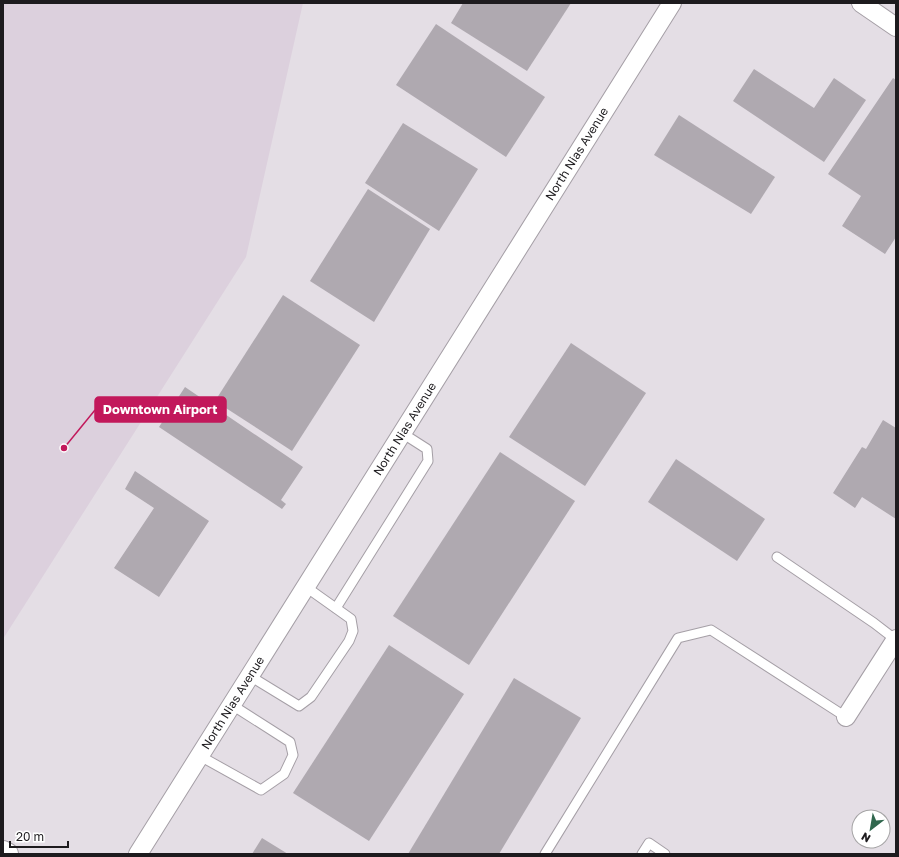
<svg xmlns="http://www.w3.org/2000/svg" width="899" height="857" viewBox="0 0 899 857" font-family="'Golos Text',sans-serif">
<rect width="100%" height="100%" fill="#e4dee5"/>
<polygon fill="#dcd0dd" points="3,3 303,3 246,257 3,639"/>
<g fill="#afa9b0">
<polygon points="463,3 571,3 527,71 451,23"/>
<polygon points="436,24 545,97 506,157 396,85"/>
<polygon points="754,69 814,108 834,78 866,100 824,162 733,101"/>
<polygon points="893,78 896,80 896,237 885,254 842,226 861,196 828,174"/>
<polygon points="679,115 775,177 751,214 654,155"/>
<polygon points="403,123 478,169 439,231 365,183"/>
<polygon points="368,189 430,229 374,322 310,281"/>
<polygon points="283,295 360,345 292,451 215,401"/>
<polygon points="571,343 646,393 585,486 509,437"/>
<polygon points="185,387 303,467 281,500 286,504 282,509 159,427"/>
<polygon points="883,420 896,428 896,519 862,497 855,508 833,493 862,447 866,449"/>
<polygon points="500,452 575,501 469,665 393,616"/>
<polygon points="676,459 765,519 737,561 648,502"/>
<polygon points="135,471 209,521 159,597 114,568 154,508 125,489"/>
<polygon points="389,645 464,694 369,841 293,793"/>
<polygon points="514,678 581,718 499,854 408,854"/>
<polygon points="262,838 288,854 252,854"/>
</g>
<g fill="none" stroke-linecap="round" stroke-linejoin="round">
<defs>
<g id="lane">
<polyline points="777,557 874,623 896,640"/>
<polyline points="336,608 428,461 427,449 402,433"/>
<polyline points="250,676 299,706 311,697 349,641 353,631 351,619 306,587"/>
<polyline points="200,756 261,790 284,774 293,755 290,742 232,705"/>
<polyline points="545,854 678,638 711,630 846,717"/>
<polyline points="642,854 649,843 665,854"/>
</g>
<g id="street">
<polyline points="861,3 896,27"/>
<polyline points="846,717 896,639"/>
<polyline points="138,854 672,3"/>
</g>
<polyline id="secondary" points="3,852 7,854"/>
</defs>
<use href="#lane" stroke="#a59fa6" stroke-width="11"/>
<use href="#street" stroke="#a59fa6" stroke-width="20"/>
<use href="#secondary" stroke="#a59fa6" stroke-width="24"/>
<use href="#lane" stroke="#fff" stroke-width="9"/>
<use href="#street" stroke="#fff" stroke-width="18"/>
<use href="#secondary" stroke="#fff" stroke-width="22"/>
</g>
<g text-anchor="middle" stroke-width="4" stroke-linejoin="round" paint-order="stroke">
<g font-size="12" fill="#1d1b1e" stroke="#fff">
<text transform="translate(577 154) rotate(-58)" y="4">North Nias Avenue</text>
<text transform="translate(405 429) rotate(-58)" y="4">North Nias Avenue</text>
<text transform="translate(233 703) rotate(-58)" y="4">North Nias Avenue</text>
</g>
</g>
<path fill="none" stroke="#c2185b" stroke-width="1.5" d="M64 448L95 410"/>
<circle fill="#c2185b" stroke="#fff" stroke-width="1.5" cx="64" cy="448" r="4"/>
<rect fill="#c2185b" stroke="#c2185b" stroke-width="1.5" x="95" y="397" width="131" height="25" rx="4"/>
<g font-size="13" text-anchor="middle" font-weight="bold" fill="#fff">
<text x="160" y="414">Downtown Airport</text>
</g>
<rect width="899" height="857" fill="none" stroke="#1d1b1e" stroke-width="8"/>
<g transform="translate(871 829) rotate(211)"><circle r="19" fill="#ffffff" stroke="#a5a4a5"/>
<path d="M0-3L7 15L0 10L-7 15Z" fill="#30674e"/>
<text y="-6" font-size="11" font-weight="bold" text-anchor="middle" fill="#1d1b1e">N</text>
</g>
<path d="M10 841v6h58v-6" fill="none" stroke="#1d1b1e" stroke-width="2"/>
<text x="16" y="841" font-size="12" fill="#1d1b1e" stroke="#ffffff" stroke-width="3" paint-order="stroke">20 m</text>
</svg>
